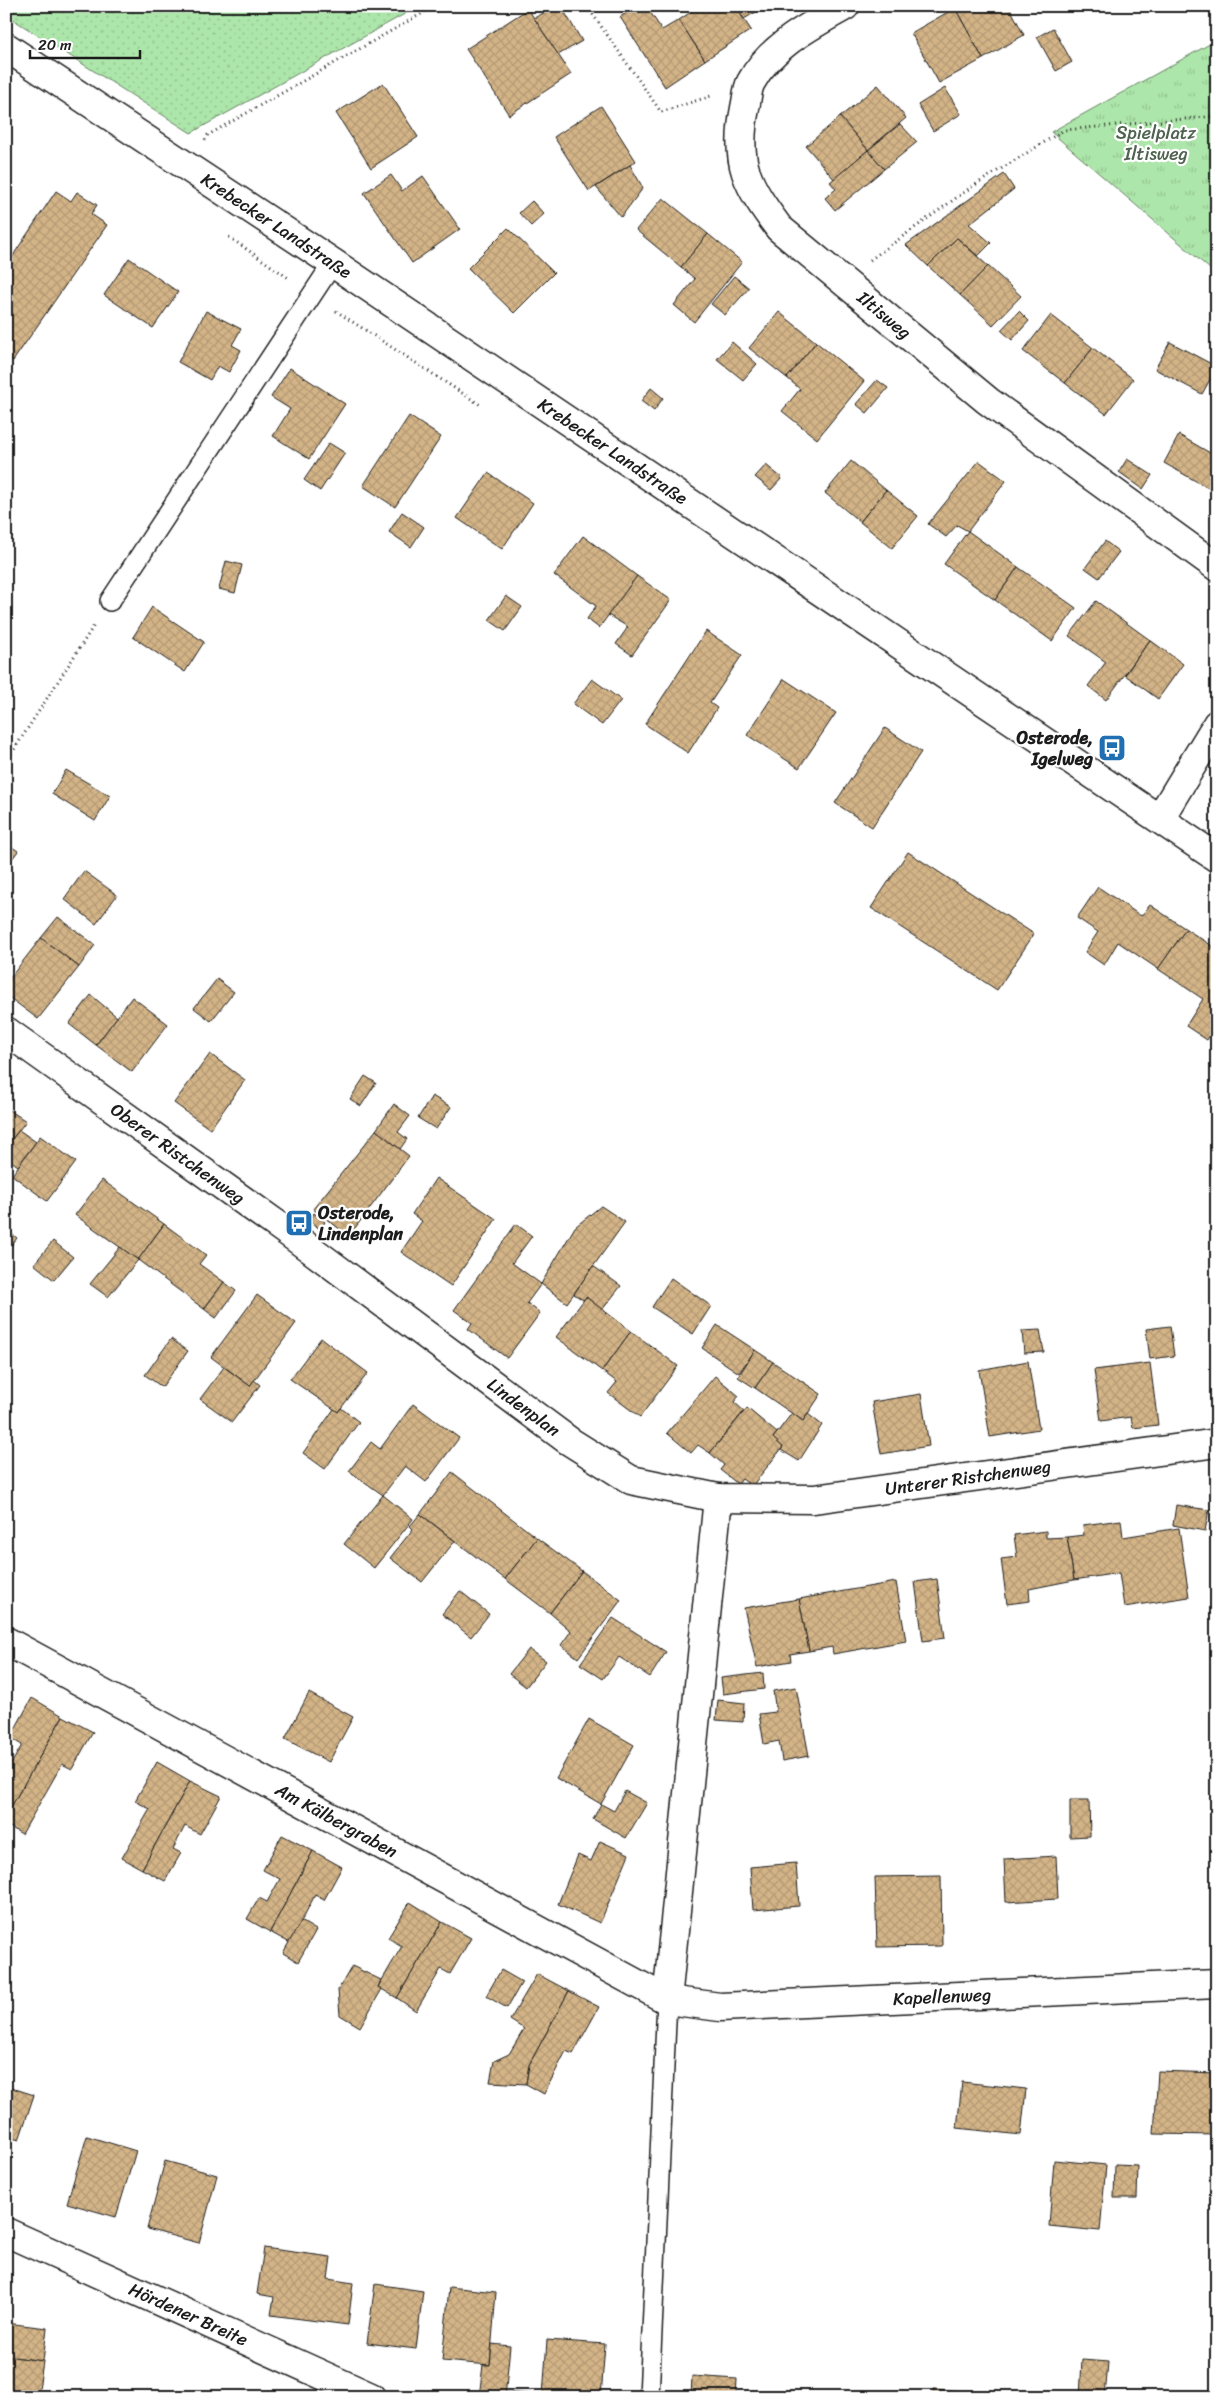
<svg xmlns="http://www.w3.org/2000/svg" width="1223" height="2403" viewBox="0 0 1223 2403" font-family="Sriracha,sans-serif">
<defs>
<pattern id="grass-dots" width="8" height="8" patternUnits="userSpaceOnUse" patternTransform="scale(1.25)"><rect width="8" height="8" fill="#ade6aa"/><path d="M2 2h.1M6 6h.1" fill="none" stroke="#94c592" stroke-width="1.8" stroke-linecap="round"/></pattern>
<pattern id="park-tufts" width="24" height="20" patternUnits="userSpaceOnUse" patternTransform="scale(1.25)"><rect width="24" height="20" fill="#ade6aa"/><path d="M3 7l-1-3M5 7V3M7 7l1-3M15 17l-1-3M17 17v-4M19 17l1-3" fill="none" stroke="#94c592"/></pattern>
<pattern id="building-cross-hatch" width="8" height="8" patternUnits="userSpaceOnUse" patternTransform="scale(1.25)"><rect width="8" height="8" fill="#d3b487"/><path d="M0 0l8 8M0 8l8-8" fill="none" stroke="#b59a74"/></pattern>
</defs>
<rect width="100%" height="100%" fill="#fff"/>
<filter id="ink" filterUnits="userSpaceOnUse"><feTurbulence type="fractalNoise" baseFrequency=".02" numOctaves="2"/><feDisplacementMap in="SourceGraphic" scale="10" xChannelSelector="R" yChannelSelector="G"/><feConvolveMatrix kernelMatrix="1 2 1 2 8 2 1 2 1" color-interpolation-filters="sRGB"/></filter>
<g filter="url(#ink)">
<polygon fill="url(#grass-dots)" stroke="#648163" points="6,6 419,6 191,133 6,15"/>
<polygon fill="url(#park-tufts)" stroke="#648163" points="1217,40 1217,275 1051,132"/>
<g fill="url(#building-cross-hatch)" stroke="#1c1c1c">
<polygon points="557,6 561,6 582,41 558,55 534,18"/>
<polygon points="637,6 646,6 662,30 679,20 705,60 665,87 620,17"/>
<polygon points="700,6 735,6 751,30 705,60 679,20"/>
<polygon points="735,6 766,6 744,19"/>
<polygon points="959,6 1009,6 1024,35 983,59 955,8"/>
<polygon points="955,8 983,59 939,83 911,33"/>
<polygon points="528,9 571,74 509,115 466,49"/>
<polygon points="1053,28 1072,62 1056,71 1037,37"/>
<polygon points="383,83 418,137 371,168 336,113"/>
<polygon points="878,85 906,118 868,150 840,117"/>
<polygon points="945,88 961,114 933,131 918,105"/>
<polygon points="601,106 636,161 589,191 554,137"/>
<polygon points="840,117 868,150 834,179 806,146"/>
<polygon points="900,124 917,142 884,169 868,150"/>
<polygon points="868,150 884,169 835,210 825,198 836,189 830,182"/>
<polygon points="630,165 643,188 621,217 596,187"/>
<polygon points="1004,174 1014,189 969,224 991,243 978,256 957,238 928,266 906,245"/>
<polygon points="391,175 402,191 423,176 460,229 412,263 364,193"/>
<polygon points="56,191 71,201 77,192 97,205 91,214 107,225 13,361 6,357 6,266"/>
<polygon points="663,198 708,234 681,267 636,230"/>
<polygon points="532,201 544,214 531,226 519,213"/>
<polygon points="508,228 554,273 514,313 468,268"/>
<polygon points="708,234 742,262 694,322 674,305 695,279 681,267"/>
<polygon points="957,238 988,266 960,295 928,266"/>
<polygon points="129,258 178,292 153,328 104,295"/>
<polygon points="988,266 1021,296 993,325 960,295"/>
<polygon points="734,276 749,288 725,315 711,304"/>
<polygon points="206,311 241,329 232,345 241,350 229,372 218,366 210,380 178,362"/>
<polygon points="1019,311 1029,321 1012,340 1001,330"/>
<polygon points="779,312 816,342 787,378 749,348"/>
<polygon points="1051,315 1093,348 1065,383 1023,351"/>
<polygon points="732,342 757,364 743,380 717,359"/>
<polygon points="816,342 864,381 817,439 782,411 800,389 787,378"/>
<polygon points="1170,342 1217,367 1202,394 1155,369"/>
<polygon points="1093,348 1133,379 1106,414 1065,383"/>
<polygon points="290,368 345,404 309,459 273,436 290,409 271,397"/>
<polygon points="877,380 888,388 867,413 856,404"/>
<polygon points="651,388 663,398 654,411 641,401"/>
<polygon points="409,416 441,437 395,507 363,486"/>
<polygon points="1179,435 1217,457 1217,493 1164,463"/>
<polygon points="329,443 345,453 320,491 304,480"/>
<polygon points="1127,459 1152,475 1143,489 1119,472"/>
<polygon points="851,461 886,490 860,522 825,493"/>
<polygon points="979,461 1006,481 968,531 957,525 946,537 928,524"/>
<polygon points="766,465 782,478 771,490 755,477"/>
<polygon points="488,473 533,503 502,549 457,518"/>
<polygon points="886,490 918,516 892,548 860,522"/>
<polygon points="402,512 424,527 411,547 389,532"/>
<polygon points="968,531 1018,567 995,600 944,564"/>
<polygon points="583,536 637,576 599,628 587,619 596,606 554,575"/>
<polygon points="1105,541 1119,552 1099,578 1085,568"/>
<polygon points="226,561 242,565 235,593 219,589"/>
<polygon points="1018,567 1076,608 1052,641 995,600"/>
<polygon points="637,576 671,600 632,655 616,644 628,627 608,615"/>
<polygon points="506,596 522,607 505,631 489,620"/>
<polygon points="1096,601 1150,640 1106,700 1088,686 1106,662 1069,636"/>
<polygon points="152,607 204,642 185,672 133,637"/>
<polygon points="706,631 742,655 710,703 717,708 688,753 645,724"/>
<polygon points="1150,640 1183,664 1158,699 1125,675"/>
<polygon points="592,679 621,700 602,725 573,704"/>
<polygon points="784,679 836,713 799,768 747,735"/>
<polygon points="885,728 921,752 872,827 835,803"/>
<polygon points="66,770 110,796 95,821 52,794"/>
<polygon points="6,843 18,851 6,867"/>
<polygon points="908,852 1034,934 997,990 871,908"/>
<polygon points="84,871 117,895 96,924 64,899"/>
<polygon points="1098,887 1141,916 1150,905 1186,929 1158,969 1118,942 1104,965 1085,952 1098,932 1077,918"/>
<polygon points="58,917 95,945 79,967 41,938"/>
<polygon points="1186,929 1217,949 1217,1025 1207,1040 1186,1026 1203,999 1158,969"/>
<polygon points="41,938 79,967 38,1019 6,995 6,983"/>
<polygon points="217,979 234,992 211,1021 194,1008"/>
<polygon points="91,995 117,1017 96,1045 69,1024"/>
<polygon points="132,997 168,1024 132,1072 96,1045"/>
<polygon points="210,1054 245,1080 210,1129 174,1103"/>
<polygon points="365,1076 376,1083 361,1106 350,1099"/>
<polygon points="432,1096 451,1107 436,1129 418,1118"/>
<polygon points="394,1104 410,1116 398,1132 407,1139 400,1149 376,1130"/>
<polygon points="6,1108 26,1121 6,1147"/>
<polygon points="19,1130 36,1142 18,1166 6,1157 6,1147"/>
<polygon points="376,1130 409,1156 349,1236 313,1209"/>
<polygon points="40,1136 76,1162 47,1201 12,1175"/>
<polygon points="436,1178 496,1219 451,1286 401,1252 422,1221 412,1214"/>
<polygon points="102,1180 164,1224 138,1260 75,1215"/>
<polygon points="601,1206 625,1222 567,1303 541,1284 575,1227"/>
<polygon points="314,1213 325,1222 320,1229 309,1221"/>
<polygon points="164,1224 206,1255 199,1264 224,1282 204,1309 138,1260"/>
<polygon points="516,1224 532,1236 512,1263 541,1284 527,1303 540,1313 507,1358 468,1329 472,1323 454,1310"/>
<polygon points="6,1229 17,1238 6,1252"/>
<polygon points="53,1241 73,1257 54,1280 34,1264"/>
<polygon points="120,1247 138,1260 108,1297 90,1284"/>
<polygon points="593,1266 621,1286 602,1310 586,1297 583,1300 574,1294"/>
<polygon points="671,1278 711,1306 693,1334 652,1307"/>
<polygon points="224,1282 236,1291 216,1318 204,1309"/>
<polygon points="257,1295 296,1323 250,1386 211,1357"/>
<polygon points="586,1297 631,1331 602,1371 556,1337"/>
<polygon points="717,1325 755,1350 739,1373 702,1348"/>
<polygon points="1170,1326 1174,1356 1150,1359 1146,1329"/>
<polygon points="1040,1330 1044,1352 1024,1353 1022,1331"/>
<polygon points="631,1331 678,1366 640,1417 608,1393 617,1382 602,1371"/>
<polygon points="321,1338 368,1373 338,1412 290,1379"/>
<polygon points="171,1339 188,1351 162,1387 145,1375"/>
<polygon points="755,1350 773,1362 755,1388 738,1377"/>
<polygon points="1028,1361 1039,1429 990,1437 979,1370"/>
<polygon points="773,1362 821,1394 803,1421 755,1388"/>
<polygon points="1150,1363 1158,1425 1133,1428 1131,1417 1101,1421 1094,1370"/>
<polygon points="224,1367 250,1386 254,1380 260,1385 232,1422 200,1399"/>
<polygon points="715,1376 739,1396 734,1402 744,1411 710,1453 698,1445 691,1453 667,1433"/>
<polygon points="921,1394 929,1446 881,1454 872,1402"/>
<polygon points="413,1404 459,1438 426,1482 405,1466 383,1495 349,1471 371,1442 380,1449"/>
<polygon points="341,1408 359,1422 325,1469 303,1453 334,1409 338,1412"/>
<polygon points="747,1408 777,1433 773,1438 783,1447 752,1486 742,1479 738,1484 720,1470 724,1465 710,1453"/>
<polygon points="792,1413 803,1421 808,1414 822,1425 799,1461 781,1450 783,1447 773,1438"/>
<polygon points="452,1472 537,1538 505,1579 420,1514"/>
<polygon points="383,1495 413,1519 374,1568 344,1544"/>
<polygon points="1176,1505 1209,1510 1205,1531 1173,1525"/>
<polygon points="420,1514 455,1541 422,1582 390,1558 413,1529 410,1526"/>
<polygon points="1121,1520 1123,1537 1179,1528 1189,1597 1124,1607 1119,1573 1074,1580 1067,1537 1084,1535 1083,1525"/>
<polygon points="1046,1531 1046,1538 1067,1537 1074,1580 1029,1589 1030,1601 1007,1604 1001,1559 1017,1557 1014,1535"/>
<polygon points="537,1538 582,1571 550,1613 505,1579"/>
<polygon points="582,1571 621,1600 578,1658 561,1645 571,1631 550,1613"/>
<polygon points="937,1579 945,1638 923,1641 915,1582"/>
<polygon points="896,1582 906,1641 833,1654 832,1647 809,1651 799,1599"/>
<polygon points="460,1591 489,1614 471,1637 442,1614"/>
<polygon points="799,1599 809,1651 790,1654 791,1661 757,1667 744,1608"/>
<polygon points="613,1618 666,1652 650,1677 619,1657 603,1679 580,1664"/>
<polygon points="529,1649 546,1661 526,1687 509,1674"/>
<polygon points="763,1673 764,1689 723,1694 721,1678"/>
<polygon points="796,1687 809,1756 782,1761 779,1741 764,1744 759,1714 776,1712 773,1691"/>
<polygon points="309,1693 353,1717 329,1762 285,1739"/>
<polygon points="32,1698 63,1716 6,1816 6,1773 22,1745 10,1738"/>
<polygon points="718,1700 744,1703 743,1722 716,1720"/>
<polygon points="63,1716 93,1732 72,1769 62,1764 22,1834 6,1825 6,1816"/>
<polygon points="589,1719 634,1745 601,1804 556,1778"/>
<polygon points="157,1762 190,1781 142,1869 122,1858 150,1809 135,1801"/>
<polygon points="190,1781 221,1796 200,1834 185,1826 173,1849 181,1853 165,1881 142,1869"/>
<polygon points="625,1791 647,1803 626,1838 593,1819 601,1804 614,1811"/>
<polygon points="1070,1800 1089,1800 1090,1836 1070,1837"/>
<polygon points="282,1835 313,1851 270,1932 247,1919 259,1898 267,1902 280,1879 263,1870"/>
<polygon points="600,1841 629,1854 600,1923 558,1904 578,1855 591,1861"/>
<polygon points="313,1851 342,1867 324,1900 315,1895 290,1943 270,1932"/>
<polygon points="1056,1856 1058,1899 1006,1902 1004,1859"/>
<polygon points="796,1863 799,1906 753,1910 750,1867"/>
<polygon points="941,1876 942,1946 877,1947 875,1877"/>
<polygon points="410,1902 442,1922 397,1998 378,1987 402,1946 388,1938"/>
<polygon points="301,1921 316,1930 298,1962 283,1953"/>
<polygon points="442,1922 471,1938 450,1974 441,1969 416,2011 397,1998"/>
<polygon points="352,1966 381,1980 378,1987 382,1989 360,2027 340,2015 338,1990"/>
<polygon points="501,1970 522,1982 507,2008 486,1996"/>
<polygon points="537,1974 569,1991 529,2065 526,2084 490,2082 494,2061 509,2054 524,2029 510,2020"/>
<polygon points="569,1991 599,2007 573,2054 566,2051 544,2094 526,2084 529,2065"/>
<polygon points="1158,2071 1217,2073 1217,2135 1154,2134"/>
<polygon points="962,2082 1026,2089 1021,2135 957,2128"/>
<polygon points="6,2086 34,2095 19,2140 6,2136"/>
<polygon points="87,2136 136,2151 116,2217 67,2203"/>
<polygon points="1054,2160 1106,2165 1100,2231 1049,2226"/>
<polygon points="165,2161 217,2175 199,2243 147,2229"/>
<polygon points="1115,2165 1138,2166 1137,2198 1114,2198"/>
<polygon points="264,2248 331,2257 328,2279 353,2283 348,2325 271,2315 274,2297 257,2294"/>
<polygon points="375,2284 423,2291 416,2349 367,2343"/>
<polygon points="449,2287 496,2292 490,2365 442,2361"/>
<polygon points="6,2323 47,2328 43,2361 6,2356"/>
<polygon points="547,2340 605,2344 601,2397 543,2395"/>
<polygon points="492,2344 510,2346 505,2397 479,2397 483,2365 490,2365"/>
<polygon points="6,2356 43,2361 38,2397 6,2393"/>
<polygon points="1082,2360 1108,2362 1105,2397 1080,2397"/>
<polygon points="692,2376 737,2379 736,2397 691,2397"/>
<polygon points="934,2389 964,2391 964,2397 934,2397"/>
<polygon points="505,2392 543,2395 542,2397 505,2397"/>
</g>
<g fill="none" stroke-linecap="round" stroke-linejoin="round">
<defs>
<g id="service">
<polyline points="110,601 333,263"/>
<polyline points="649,2397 667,2000"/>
</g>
<g id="minor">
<path id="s1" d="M845,6C812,25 770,46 751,82C747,89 747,100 745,108C734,163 747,185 779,228L988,401L1217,567"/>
<polyline points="1160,818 1217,724"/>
<path id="s2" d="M6,1031L293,1236L569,1441L631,1480L718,1498L814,1499L1217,1443"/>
<path id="s3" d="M6,1641L667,2000L720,2007L1217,1984"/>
<polyline points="667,2000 718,1498"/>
<path id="s4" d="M6,2232L371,2397"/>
</g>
<g id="secondary">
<path id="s5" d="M6,47L333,263L1217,858"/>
</g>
</defs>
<use href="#service" stroke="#1c1c1c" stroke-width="22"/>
<use href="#minor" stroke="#1c1c1c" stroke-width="31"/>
<use href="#secondary" stroke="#1c1c1c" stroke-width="31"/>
<g stroke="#1c1c1c" stroke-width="3" stroke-dasharray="1 4" stroke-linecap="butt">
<polyline points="587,6 661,112 714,95"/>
<polyline points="205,140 208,135 435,6"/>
<polyline points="229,237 290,279"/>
<polyline points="870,260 970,188 1064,130 1217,116"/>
<polyline points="336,311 482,406"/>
<polyline points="6,762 95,624"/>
</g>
<use href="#service" stroke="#fff" stroke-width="19"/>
<use href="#minor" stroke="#fff" stroke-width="28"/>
<use href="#secondary" stroke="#fff" stroke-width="28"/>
</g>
</g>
<defs>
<symbol id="bus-square" viewBox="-11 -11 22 22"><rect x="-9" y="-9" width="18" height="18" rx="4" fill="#1f6fb2" stroke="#fff"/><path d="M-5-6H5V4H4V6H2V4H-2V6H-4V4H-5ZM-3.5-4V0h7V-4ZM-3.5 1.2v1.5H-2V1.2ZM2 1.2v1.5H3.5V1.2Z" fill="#fff"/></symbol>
</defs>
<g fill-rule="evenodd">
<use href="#bus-square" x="1096" y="732" width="32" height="32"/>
<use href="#bus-square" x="283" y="1207" width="32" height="32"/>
</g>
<g text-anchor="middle" stroke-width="4.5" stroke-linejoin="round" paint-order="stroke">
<g font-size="18" fill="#4f634e" stroke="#fff">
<text x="1156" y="139">Spielplatz<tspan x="1156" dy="21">Iltisweg</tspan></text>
</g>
<g font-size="18" fill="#1c1c1c" stroke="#fff">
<text dy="6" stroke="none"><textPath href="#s5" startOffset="324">Krebecker Landstraße</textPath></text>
<text dy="6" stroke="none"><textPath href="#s1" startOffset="416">Iltisweg</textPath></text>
<text dy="6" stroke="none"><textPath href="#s5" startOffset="729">Krebecker Landstraße</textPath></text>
<text dy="6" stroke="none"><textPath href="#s2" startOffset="211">Oberer Ristchenweg</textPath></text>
<text dy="6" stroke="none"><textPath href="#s2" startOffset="640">Lindenplan</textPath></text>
<text dy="6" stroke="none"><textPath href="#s2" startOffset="1110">Unterer Ristchenweg</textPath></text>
<text dy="6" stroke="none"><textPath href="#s3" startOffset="376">Am Kälbergraben</textPath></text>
<text dy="6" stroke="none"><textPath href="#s3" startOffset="1028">Kapellenweg</textPath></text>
<text dy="6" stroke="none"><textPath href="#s4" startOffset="200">Hördener Breite</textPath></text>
</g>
<g font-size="18" font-weight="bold" fill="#1c1c1c" stroke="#fff" text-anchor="end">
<text x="1093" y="744">Osterode,<tspan x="1093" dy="21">Igelweg</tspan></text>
<text x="318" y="1219" text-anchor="start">Osterode,<tspan x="318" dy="21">Lindenplan</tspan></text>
</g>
</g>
<rect width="1223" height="2403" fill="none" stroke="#fff" stroke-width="25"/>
<rect x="12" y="12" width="1198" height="2378" fill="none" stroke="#1c1c1c" stroke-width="2" filter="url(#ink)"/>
<path d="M30 50v8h110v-8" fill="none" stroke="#1c1c1c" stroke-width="2.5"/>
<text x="38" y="50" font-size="15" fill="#1c1c1c" stroke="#ffffff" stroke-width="4" paint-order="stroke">20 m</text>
</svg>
